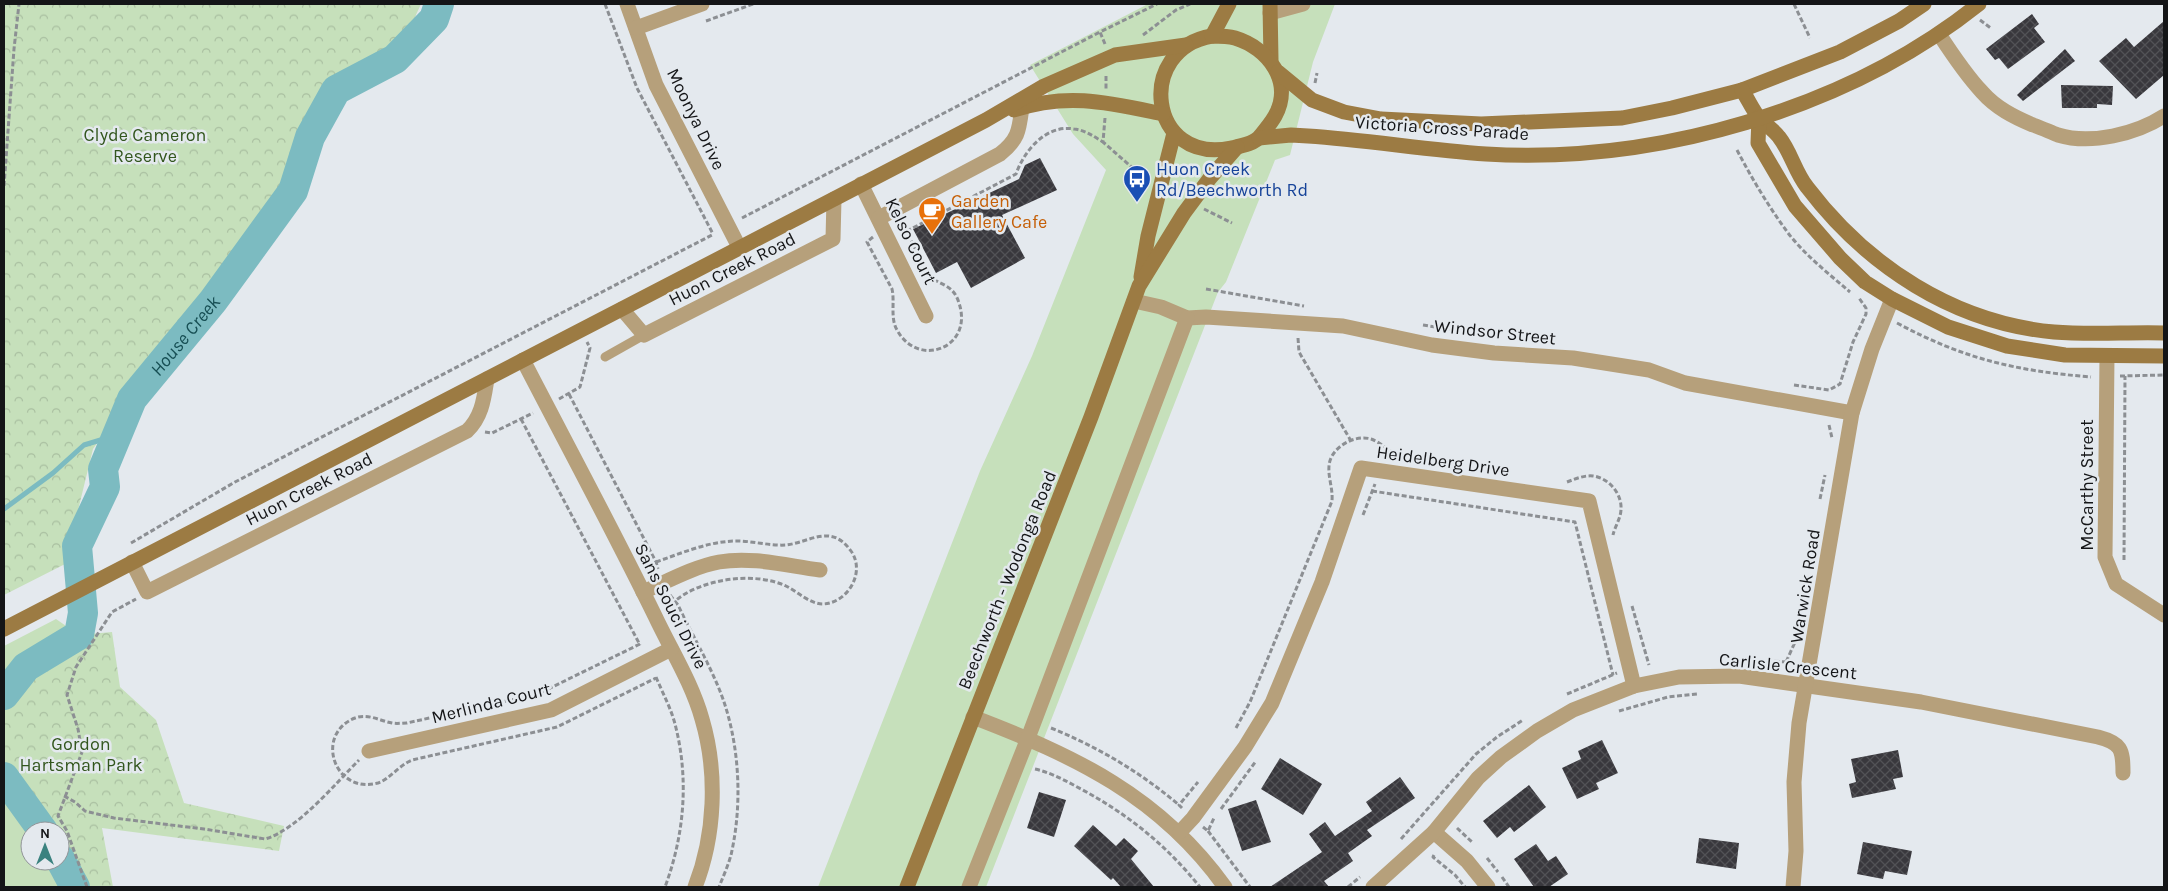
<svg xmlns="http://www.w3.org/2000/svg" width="2168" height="891" viewBox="0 0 2168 891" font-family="Karla,sans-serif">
<defs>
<pattern id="forest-crowns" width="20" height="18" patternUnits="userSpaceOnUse" patternTransform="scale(1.25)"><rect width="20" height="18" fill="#c6e0bb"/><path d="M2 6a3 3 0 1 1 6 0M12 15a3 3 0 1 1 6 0" fill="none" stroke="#a9bfa0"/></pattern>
<pattern id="building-cross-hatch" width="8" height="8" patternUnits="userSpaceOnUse" patternTransform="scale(1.25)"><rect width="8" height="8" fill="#39383d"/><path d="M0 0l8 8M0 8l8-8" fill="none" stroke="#525256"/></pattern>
</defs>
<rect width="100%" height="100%" fill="#e4e9ee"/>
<g fill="#c6e0bb">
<polygon points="1148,4 1335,4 1313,62 1290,155 1275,160 1226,282 1218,292 986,887 818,887 980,471 1032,356 1106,170 1073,134 1030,65"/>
<polygon points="56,619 79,635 26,667 4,695 4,646"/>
<polygon points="4,777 43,831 30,831 30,861 60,861 60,859 75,887 4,887"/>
</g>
<g fill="url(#forest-crowns)">
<polygon points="4,4 421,4 403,43 341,98 278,201 233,266 181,323 93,449 71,539 73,560 4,595"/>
<polygon points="112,632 120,687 156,720 184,803 284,826 279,851 102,828 113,887 75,887 60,859 60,831 43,831 4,777 4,695 26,667 79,635"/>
</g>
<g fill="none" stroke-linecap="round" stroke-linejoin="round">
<polyline stroke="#7cbbc1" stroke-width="5" points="4,509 53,473 84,445 117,435"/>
<g stroke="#7cbbc1" stroke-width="30">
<path id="s1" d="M4,695L26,667L79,635L83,613L77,546L105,487L103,469L132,399L213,301L293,191L310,137L336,90L395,59L434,19L439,4"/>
<polyline points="4,777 43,831"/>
<polyline points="60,859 75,887"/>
</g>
</g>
<g fill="url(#building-cross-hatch)">
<polygon points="2032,14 2039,24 2034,28 2045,42 2008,69 1999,58 1995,60 1986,49"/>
<polygon points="2164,21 2164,75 2136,99 2099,61 2126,38 2134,47"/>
<polygon points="2065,49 2075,61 2023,101 2017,95"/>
<polygon points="2061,85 2113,86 2112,105 2097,104 2097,108 2062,108"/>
<polygon points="1040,158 1057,190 1002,215 1025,258 971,288 957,262 936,273 913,229 1019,179 1025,165"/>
<polygon points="1602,740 1618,773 1596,783 1599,789 1577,799 1562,768 1581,759 1578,751"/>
<polygon points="1898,750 1903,777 1893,779 1896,789 1852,798 1849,784 1856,782 1851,759"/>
<polygon points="1280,758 1322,784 1303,815 1261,789"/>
<polygon points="1400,777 1415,798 1367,830 1372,836 1348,853 1353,861 1324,881 1329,887 1270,887 1322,852 1309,834 1325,822 1335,836 1372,811 1366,802"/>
<polygon points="1529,785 1546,807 1514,832 1510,827 1497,838 1483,821"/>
<polygon points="1039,792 1066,800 1054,837 1027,828"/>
<polygon points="1256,800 1271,842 1242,851 1228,809"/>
<polygon points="1093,825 1116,846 1124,838 1138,851 1131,859 1154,887 1121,887 1113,878 1111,880 1074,846"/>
<polygon points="1699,838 1739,843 1736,869 1696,863"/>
<polygon points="1863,842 1912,851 1907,875 1885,871 1883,879 1857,874"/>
<polygon points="1536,844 1548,861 1556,856 1568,874 1549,887 1534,887 1514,859"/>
</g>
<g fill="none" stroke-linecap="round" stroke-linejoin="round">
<g stroke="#8c8f93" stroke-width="3" stroke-dasharray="5 2.5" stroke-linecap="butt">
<polyline points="605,4 637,88 713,234"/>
<polyline points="1794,4 1810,38"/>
<polyline points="1980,20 1992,29"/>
<polyline points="706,21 753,4"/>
<polyline points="1143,35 1176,10 1190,4"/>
<polyline points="1105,44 1100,32 1157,4"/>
<polyline points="1106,76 1106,89"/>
<polyline points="1315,83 1317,73"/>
<polyline points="1105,118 1103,142 1135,170 1148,177"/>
<path d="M1737,150C1752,179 1769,207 1788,233C1805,255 1829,274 1850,292"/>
<polyline points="4,186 14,49 19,4"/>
<polyline points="1204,209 1232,223"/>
<polyline points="742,218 1100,32"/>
<polyline points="898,226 907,231"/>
<path d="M873,237L867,242L892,289C895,302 890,318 897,330C918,369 974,348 959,303C953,283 939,286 929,275C922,266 912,242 907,231L1016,174C1024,151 1046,124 1074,129C1085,130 1093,136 1103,142"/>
<polyline points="1206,289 1304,306"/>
<path d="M1897,323C1964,359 2016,371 2091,377"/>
<polyline points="1423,325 1454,330"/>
<polyline points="1298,338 1299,352 1351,441"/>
<polyline points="2120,376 2164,375"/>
<polyline points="1794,385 1829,390 1840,384 1853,342 1866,314 1866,308 1859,298"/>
<polyline points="569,394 656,562 658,569"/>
<polyline points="559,399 580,387 590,348 587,342"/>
<polyline points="521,419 640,645"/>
<polyline points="1829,425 1832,438"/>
<polyline points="485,432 492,433 533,413"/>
<path d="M1567,482C1575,479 1584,475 1593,476C1609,478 1622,494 1621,509C1621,518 1615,526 1613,535"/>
<polyline points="1372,491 1575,522 1613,675"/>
<polyline points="1820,499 1825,475"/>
<polyline points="1363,515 1375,484"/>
<polyline points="131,543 235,482 712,235"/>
<polyline points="2124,560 2125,376"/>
<path d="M656,562C682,553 709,541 737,541C753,541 770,546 786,545C811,542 831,523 851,551C866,572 848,603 823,604C810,604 798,592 786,586C754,571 701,579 675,601"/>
<path d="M670,595L678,605C693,637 714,671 725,705C740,752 742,807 731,855C728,866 723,877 719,887"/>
<polyline points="1632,606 1649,665"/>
<path d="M640,644L538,694L407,723C402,723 397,724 392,723C380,721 368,713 355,718C314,734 334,795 378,783C390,779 398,766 412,760L557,727L656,678"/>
<polyline points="1752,660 1786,662"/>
<polyline points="1785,669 1786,662 1796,640"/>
<path d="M656,677C663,694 672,710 676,728C689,781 684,836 665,887"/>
<polyline points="1567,694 1617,673"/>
<polyline points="1619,711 1668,697 1698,694"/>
<path d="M1051,728C1098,747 1140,772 1179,805"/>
<path d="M1236,728L1250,702L1332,501C1333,488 1328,478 1329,466C1330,448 1354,434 1371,439C1380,442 1390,452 1402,457"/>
<path d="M1035,769C1052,773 1066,781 1081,789C1129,815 1166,845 1200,887"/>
<path d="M64,796L75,802L85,811L114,818L204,829L265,839C297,830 335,784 359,760"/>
<polyline points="1182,808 1179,805 1198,782"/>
<polyline points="1221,809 1256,761"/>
<polyline points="1203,827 1208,831 1214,818"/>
<polyline points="1457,828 1472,842"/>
<polyline points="1208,831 1250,887"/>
<polyline points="1401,839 1476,754 1497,737 1523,720"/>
<polyline points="1434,855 1433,857 1455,875 1465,887"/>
<polyline points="1487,858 1498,872"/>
<polyline points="1502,877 1509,887"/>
<polyline points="87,887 67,831 58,816 82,752 78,729 67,695 76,667 112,612 136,599"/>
<polyline points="1348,887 1360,877"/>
</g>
<polyline stroke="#b6a07b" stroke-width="9" points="605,357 644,335"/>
<g stroke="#b6a07b" stroke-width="15">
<polyline points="627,4 656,85 739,247"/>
<polyline points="1270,13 1303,4"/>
<polyline points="636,28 702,4"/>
<path d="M1939,34C1952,54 1966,75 1982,92C1996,108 2014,117 2033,125C2042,128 2050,132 2058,135C2091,145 2136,134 2164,116"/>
<polyline points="861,184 926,316"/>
<path d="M879,218L1000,154C1019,139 1019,130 1022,107"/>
<polyline points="1134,301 1161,307 1187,318 1206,317 1343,326 1432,345 1494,353 1573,358 1649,370 1685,383 1852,413"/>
<polyline points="622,309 644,335 833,239 834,199"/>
<polyline points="2107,356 2105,557 2116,584 2164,615"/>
<path d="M523,360C567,445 613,530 655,616C671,650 692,683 702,719C718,773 715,836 695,887"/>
<path d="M132,562L147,592L467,431C482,417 484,398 487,379"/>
<path d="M643,592C668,581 693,567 719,562C752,556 788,566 820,570"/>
<path d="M973,717C1075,756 1160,796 1225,887"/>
<polyline points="369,751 551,710 671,649"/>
<polyline points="1180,832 1193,818 1245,747 1272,703 1322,582 1361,468 1589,501 1634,686"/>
<polyline points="1434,832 1467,861 1488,887"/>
<polyline points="969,887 1028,738 1187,318"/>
<path d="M1373,887L1434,832L1478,778L1501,757L1537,731L1573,710L1634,686L1679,677L1739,676L1921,702L2098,737C2121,743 2123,749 2123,773"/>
<polyline points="1793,887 1796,851 1794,782 1799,723 1852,413 1872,349 1892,299"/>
</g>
<g stroke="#9c7b43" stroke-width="15">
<polyline points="1270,4 1271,60"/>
<path d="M1212,36C1219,36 1228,36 1235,38C1268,48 1294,82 1275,116C1271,123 1266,129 1261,135C1255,144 1241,146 1231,148C1148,165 1135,49 1212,36Z"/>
<polyline points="1212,36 1229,4"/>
<polyline points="1278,72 1312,100 1344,112 1381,119 1481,124 1622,118 1672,108 1742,90 1840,52 1899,21 1924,4"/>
<path d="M1742,90C1748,99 1753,111 1760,119C1766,125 1774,130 1779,137C1791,152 1795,172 1807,187C1867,266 1954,323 2054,332C2090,335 2128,332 2164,333"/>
<path d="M1014,110C1068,92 1110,103 1163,114"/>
<polyline points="1759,117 1758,143 1795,206 1840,258 1865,282 1892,299 1948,327 2007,346 2065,355 2164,356"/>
<path d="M1259,138L1291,135L1308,136C1368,140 1426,150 1486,154C1655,164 1846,110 1979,4"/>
<polyline points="1141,277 1148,236 1174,133"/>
<polyline points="4,629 834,199 986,120 1044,86 1115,55 1186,45"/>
<polyline points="907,887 1091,417 1139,286 1184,213 1210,178 1237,147"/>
</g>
</g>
<defs>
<symbol id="bus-pin" viewBox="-11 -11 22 30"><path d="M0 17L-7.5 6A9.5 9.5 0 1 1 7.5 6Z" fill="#1a4fb4" stroke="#e4e9ee"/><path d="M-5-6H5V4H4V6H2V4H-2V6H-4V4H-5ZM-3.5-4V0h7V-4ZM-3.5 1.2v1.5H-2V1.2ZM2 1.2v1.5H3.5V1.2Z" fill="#fff"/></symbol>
<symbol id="cafe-pin" viewBox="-11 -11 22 30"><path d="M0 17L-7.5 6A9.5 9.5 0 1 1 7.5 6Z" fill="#e8710a" stroke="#e4e9ee"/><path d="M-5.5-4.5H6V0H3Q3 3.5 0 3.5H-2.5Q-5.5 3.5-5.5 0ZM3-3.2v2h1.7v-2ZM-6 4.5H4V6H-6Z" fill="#fff"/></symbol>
</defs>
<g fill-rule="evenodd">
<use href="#bus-pin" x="1121" y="163" width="32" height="43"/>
<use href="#cafe-pin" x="916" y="195" width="32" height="43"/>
</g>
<g text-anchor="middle" stroke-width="5" stroke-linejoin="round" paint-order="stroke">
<g font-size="18" fill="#141517" stroke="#e4e9ee">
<text transform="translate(696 119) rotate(64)" y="6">Moonya Drive</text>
<text transform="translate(1442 128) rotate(4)" y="6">Victoria Cross Parade</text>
<text transform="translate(911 241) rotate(64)" y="6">Kelso Court</text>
<text transform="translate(732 269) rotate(-27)" y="6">Huon Creek Road</text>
<text transform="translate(1495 332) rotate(6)" y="6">Windsor Street</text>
<text transform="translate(1443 461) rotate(8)" y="6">Heidelberg Drive</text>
<text transform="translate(2087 485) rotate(-90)" y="6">McCarthy Street</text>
<text transform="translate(309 489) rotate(-27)" y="6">Huon Creek Road</text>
<text transform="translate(1007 580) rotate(-68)" y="6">Beechworth - Wodonga Road</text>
<text transform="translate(1805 586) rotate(-81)" y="6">Warwick Road</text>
<text transform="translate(671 606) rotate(63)" y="6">Sans Souci Drive</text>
<text transform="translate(1788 666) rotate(6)" y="6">Carlisle Crescent</text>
<text transform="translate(491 703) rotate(-14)" y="6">Merlinda Court</text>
</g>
<g font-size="18" fill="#32561d" stroke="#e4e9ee">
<text x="145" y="141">Clyde Cameron<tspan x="145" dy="21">Reserve</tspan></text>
<text x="81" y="750">Gordon<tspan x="81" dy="21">Hartsman Park</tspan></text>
</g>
<g font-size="18" fill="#164399" stroke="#e4e9ee" text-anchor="start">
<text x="1156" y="175">Huon Creek<tspan x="1156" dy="21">Rd/Beechworth Rd</tspan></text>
</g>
<g font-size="18" fill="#c56008" stroke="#e4e9ee" text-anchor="start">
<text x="951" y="207">Garden<tspan x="951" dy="21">Gallery Cafe</tspan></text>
</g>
<g font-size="19" font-style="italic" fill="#174f54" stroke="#e4e9ee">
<text dy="7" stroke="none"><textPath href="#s1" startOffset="429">House Creek</textPath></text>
</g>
</g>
<rect width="2168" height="891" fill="none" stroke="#141517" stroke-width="10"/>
<g transform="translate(45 846)"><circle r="24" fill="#e4e9ee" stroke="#919498"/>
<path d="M0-4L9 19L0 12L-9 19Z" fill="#3a827f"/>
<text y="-8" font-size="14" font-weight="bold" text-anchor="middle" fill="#141517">N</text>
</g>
</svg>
